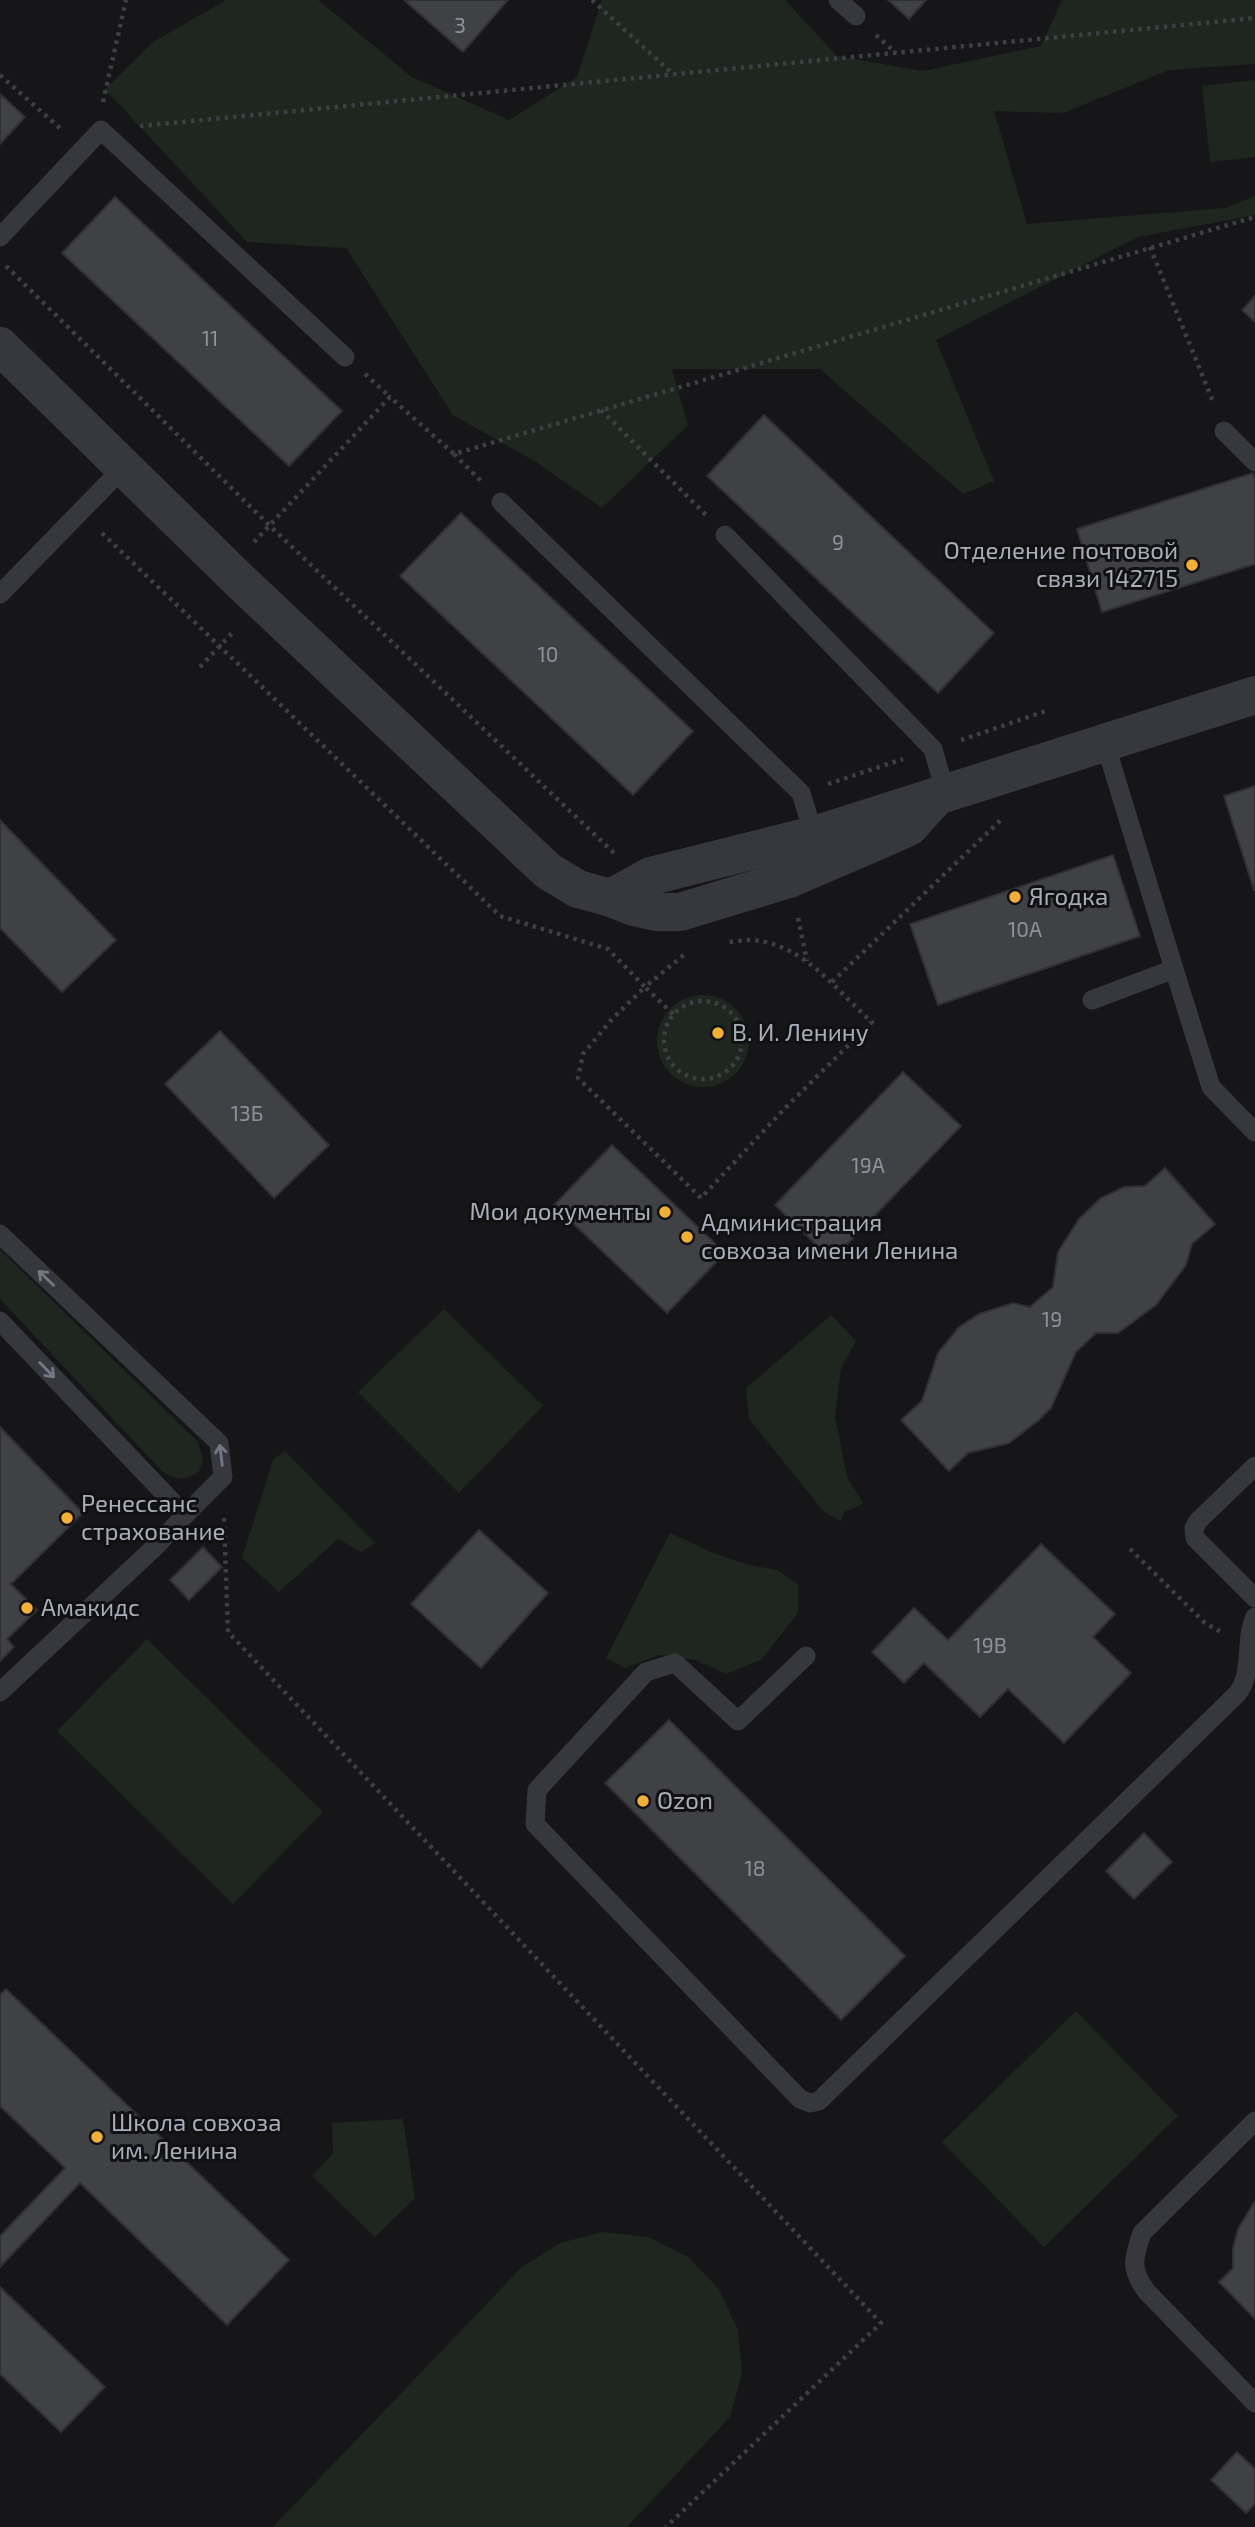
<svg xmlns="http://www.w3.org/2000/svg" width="1255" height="2527" viewBox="0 0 1255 2527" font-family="'Exo 2',sans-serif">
<rect width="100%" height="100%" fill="#161618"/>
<g fill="#1e261f">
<polygon points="226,0 318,0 412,77 509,120 577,77 602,0 785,0 837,56 923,71 1041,46 1062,0 1255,0 1255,64 1169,70 1063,113 994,111 1027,224 1225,208 1255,196 1255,215 1138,237 936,340 994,481 963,494 820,369 672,369 688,425 602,508 536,462 453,415 346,248 247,242 105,89 153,42"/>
<polygon points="1255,80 1255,157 1210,162 1202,86"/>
<circle cx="703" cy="1041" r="46"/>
<path d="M0,1250L198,1442L203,1459L199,1472C184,1480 177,1481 163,1472L0,1299Z"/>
<polygon points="444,1309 543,1406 459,1493 358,1392"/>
<polygon points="831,1315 856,1341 841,1369 835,1416 847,1476 863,1504 844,1512 841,1521 824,1512 749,1419 746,1388"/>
<polygon points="285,1451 375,1543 361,1552 338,1539 279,1592 242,1558 273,1460"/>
<polygon points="670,1533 716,1554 749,1565 777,1570 798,1584 798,1613 761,1660 726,1674 695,1660 659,1655 625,1668 606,1658"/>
<polygon points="147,1639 323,1812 233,1904 57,1731"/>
<polygon points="1076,2011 1178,2116 1044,2247 942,2142"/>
<polygon points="403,2119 415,2198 375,2237 312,2176 333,2153 332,2123"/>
<polygon points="603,2232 648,2237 688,2257 719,2289 738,2330 742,2374 730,2417 627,2527 273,2527 522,2267 560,2243"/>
</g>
<g fill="#404145" stroke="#303034" stroke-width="2">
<polygon points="404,0 508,0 463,52"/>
<polygon points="888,0 926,0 909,19"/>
<polygon points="0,94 25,117 0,144"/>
<polygon points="115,197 342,411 289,466 62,253"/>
<polygon points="1255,296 1255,322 1242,310"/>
<polygon points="764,415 994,633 938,693 707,476"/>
<polygon points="1253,473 1255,479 1255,564 1102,612 1077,529"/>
<polygon points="461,513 693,731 633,795 400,576"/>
<polygon points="1255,786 1255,890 1254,890 1224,796"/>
<polygon points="0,820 116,940 62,992 0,928"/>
<polygon points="1113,855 1140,936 938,1005 910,924"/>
<polygon points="220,1031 329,1145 274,1198 165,1084"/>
<polygon points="903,1072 961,1126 832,1260 775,1205"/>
<polygon points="612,1145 725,1253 667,1313 554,1205"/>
<polygon points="1165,1168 1215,1224 1192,1244 1186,1265 1156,1305 1118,1333 1096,1333 1076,1352 1051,1408 1039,1420 1009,1443 968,1453 949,1471 901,1420 922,1401 938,1353 959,1327 979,1314 1013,1303 1030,1307 1053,1287 1058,1252 1079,1219 1101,1198 1124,1187 1145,1186"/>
<polygon points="0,1427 83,1513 11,1584 37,1610 7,1639 14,1647 0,1661"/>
<polygon points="479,1530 548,1593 481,1668 411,1604"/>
<polygon points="1041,1544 1115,1614 1093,1637 1131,1673 1064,1743 1008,1689 980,1717 924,1663 904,1683 872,1652 914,1608 948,1640"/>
<polygon points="203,1547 222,1567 189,1600 170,1580"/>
<polygon points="669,1720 905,1956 841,2020 605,1783"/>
<polygon points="1144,1833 1172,1862 1134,1899 1106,1871"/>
<polygon points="6,1989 289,2260 227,2325 80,2183 0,2267 0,2236 65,2168 0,2106 0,1995"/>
<polygon points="1255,2201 1255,2319 1219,2282 1233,2268 1233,2248 1238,2229"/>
<polygon points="0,2287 105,2387 61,2432 0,2374"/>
<polygon points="1237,2452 1255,2469 1255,2504 1246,2513 1211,2480"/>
</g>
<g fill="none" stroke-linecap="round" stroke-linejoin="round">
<g stroke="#3d3f44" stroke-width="4.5" stroke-dasharray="3.5 5" stroke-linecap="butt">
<polyline points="592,0 674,75"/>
<polyline points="876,35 896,53"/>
<polyline points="0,75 62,130"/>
<polyline points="103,102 126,0"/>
<polyline points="140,126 1255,18"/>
<polyline points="1150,247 1214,404"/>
<polyline points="6,266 270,526 614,853"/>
<polyline points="365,374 390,397"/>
<polyline points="601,410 707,516"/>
<polyline points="454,454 483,483"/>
<polyline points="102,533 500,916 608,949 645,987 686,953"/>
<polyline points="254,542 390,397 454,454 1255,217"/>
<polyline points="200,667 235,630"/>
<polyline points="961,740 1049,710"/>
<polyline points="828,784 903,759"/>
<polyline points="798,918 807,961"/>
<polyline points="832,982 1003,818"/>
<circle cx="703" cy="1040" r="39"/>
<path d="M673,1014L645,987L612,1019L583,1054L578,1078L701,1198L786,1107L872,1022C836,991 805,944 752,940C743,940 733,942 725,942"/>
<polyline points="224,1518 228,1632 881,2323 666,2527"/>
<polyline points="1130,1549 1205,1623 1221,1632"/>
</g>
<g stroke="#37383d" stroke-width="19">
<polyline points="838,0 856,16"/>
<polyline points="0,237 101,130 345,357"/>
<polyline points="1224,431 1255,462"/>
<polyline points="501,502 801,793 814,835"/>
<polyline points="725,535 933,749 946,794"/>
<polyline points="0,594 123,468"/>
<polyline points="1174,969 1211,1087 1255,1132"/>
<polyline points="1092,1000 1174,969 1105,743"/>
<polyline points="0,1234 219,1443 223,1477 185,1515 0,1321"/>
<polyline points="1255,1466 1198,1521 1194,1528 1195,1538 1255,1598"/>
<path d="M806,1656L738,1721L675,1663L646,1672L537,1790L535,1824L800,2099L810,2103L819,2101L1237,1694C1254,1673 1244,1641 1255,1617"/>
<polyline points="0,1692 157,1545 185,1515"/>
<path d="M1255,2121L1142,2233C1133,2258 1130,2270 1147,2292L1255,2403"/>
</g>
<g stroke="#37383d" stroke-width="38">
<polyline points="0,346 240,581 548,871 578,889 611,898 634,907 656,912 680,912 789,879 891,835 909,827 936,797"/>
<polyline points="611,898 651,876 814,835 1255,695"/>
</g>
</g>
<defs><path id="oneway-shaft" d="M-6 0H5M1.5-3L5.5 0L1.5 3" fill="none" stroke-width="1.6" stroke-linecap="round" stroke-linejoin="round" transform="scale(1.75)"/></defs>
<g stroke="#757881">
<use href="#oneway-shaft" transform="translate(46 1278) rotate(-136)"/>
<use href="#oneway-shaft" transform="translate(47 1370) rotate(46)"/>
<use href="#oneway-shaft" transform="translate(221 1455) rotate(-97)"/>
</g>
<g fill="#f2b134" stroke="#111113" stroke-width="2.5">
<circle cx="1192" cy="565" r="7"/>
<circle cx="1015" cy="897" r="7"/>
<circle cx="718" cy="1033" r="7"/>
<circle cx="665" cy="1212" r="7"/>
<circle cx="687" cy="1237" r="7"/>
<circle cx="67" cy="1518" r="7"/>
<circle cx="27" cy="1608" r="7"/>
<circle cx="643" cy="1801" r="7"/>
<circle cx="97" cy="2137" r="7"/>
</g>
<g text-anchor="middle" stroke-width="6" stroke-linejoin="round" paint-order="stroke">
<g font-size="21" fill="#8e929b">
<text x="460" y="33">3</text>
<text x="210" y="346">11</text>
<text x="838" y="550">9</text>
<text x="548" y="662">10</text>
<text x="1025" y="937">10А</text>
<text x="247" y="1121">13Б</text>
<text x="868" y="1173">19А</text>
<text x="1052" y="1327">19</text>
<text x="990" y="1653">19В</text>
<text x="755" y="1876">18</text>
</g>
<g font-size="24" fill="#a8adb8" stroke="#111113" text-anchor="start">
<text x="1178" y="559" text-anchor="end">Отделение почтовой<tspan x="1178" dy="28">связи 142715</tspan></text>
<text x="1029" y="905">Ягодка</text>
<text x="732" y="1041">В. И. Ленину</text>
<text x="651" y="1220" text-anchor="end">Мои документы</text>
<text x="701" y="1231">Администрация<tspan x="701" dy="28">совхоза имени Ленина</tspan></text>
<text x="81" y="1512">Ренессанс<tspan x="81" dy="28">страхование</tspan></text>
<text x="41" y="1616">Амакидс</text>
<text x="657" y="1809">Ozon</text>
<text x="111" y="2131">Школа совхоза<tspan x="111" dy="28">им. Ленина</tspan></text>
</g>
</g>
</svg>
